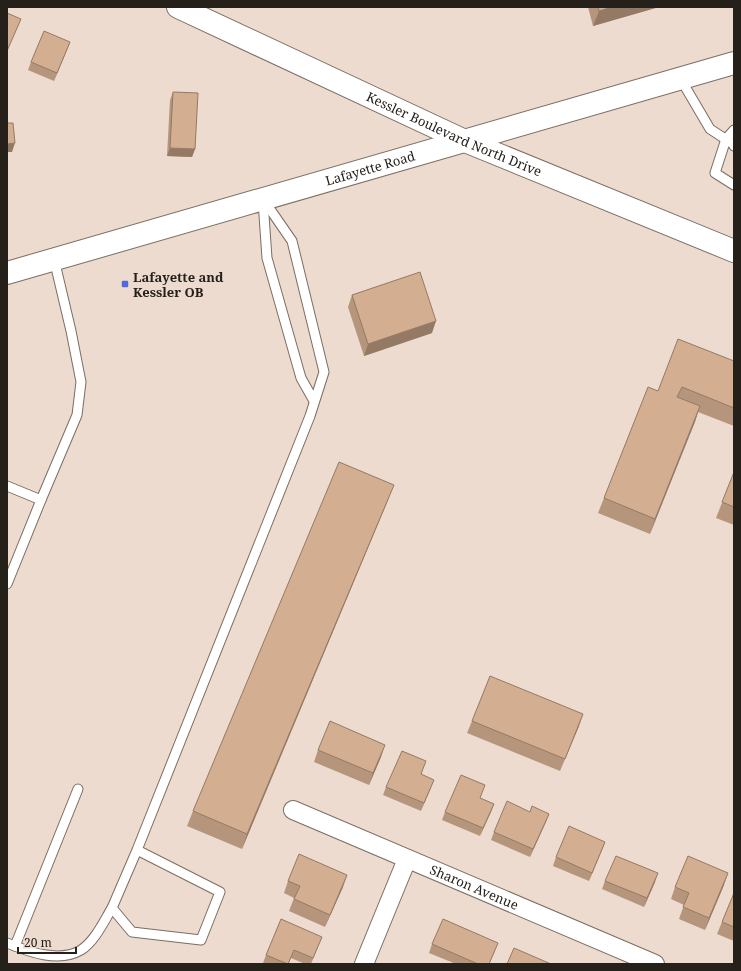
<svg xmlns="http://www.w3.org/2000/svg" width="741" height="971" viewBox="0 0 741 971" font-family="'Noto Serif',serif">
<rect width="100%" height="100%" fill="#ecdbce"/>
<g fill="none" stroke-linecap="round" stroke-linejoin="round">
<defs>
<g id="service">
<polyline points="680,78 710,129 733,144 734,146"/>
<polyline points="734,130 726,139 715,173 734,185"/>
<polyline points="263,201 267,258 301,378 314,401"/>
<polyline points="7,486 41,500 7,584"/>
<polyline points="41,500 77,415 81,382 71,331 54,259"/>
<polyline points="137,850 220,892 201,940 132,932 112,908 137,850 310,416 324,372 292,241 263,199"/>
<path d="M7,943C29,952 59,963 81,950C95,941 104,921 112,908"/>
<polyline points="15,946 78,789"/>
</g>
<g id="minor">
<path id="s1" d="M293,810L655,964"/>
<polyline points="364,964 407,859"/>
</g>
<g id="secondary">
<path id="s2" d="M178,7L465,141L734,251"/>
</g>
<g id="primary">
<path id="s3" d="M7,273L734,63"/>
</g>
</defs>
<use href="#service" stroke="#7c6e62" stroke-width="11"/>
<use href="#minor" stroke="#7c6e62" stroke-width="20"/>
<use href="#secondary" stroke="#7c6e62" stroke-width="24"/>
<use href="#primary" stroke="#7c6e62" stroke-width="24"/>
<use href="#service" stroke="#fff" stroke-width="9"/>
<use href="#minor" stroke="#fff" stroke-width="18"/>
<use href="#secondary" stroke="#fff" stroke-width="22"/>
<use href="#primary" stroke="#fff" stroke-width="22"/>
</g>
<g fill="#b5967c">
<polygon points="588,7 659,7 593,26"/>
<polygon points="70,42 54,81 28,70 31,62"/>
<polygon points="173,92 195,149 192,157 167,156 170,100"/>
<polygon points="352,295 432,333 364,356 348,307"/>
<polygon points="734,361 734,426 698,412 650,534 598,513 604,498 658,391"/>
<polygon points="734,472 734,525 716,518"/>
<polygon points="388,500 242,849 187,826 193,811"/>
<polygon points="472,721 579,726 560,771 467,733"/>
<polygon points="318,750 381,757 369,785 314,762"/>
<polygon points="421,774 431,788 421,811 383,795 386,787"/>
<polygon points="480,798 494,804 480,836 442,820 445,812"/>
<polygon points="530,812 549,814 530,857 491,840 494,832"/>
<polygon points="605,842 589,881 553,866 556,857"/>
<polygon points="288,881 343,887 325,927 289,911 294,898 284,893"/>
<polygon points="605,881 655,882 644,907 602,889"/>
<polygon points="724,885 705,930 679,919 684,905 671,899 675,887"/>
<polygon points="734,893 734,941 717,934"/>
<polygon points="322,937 311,964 305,964 291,958 288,964 266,964 263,963 266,955"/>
<polygon points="432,944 495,951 489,964 456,964 429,953"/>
</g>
<g fill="#947a65">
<polygon points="612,7 659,7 593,26 599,11"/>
<polygon points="70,42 67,50 54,81 57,73"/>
<polygon points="15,143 12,152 7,152 7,144"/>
<polygon points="170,148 195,149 192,157 167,156"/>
<polygon points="436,321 432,333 364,356 368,344"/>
<polygon points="700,406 695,422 650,534 655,519"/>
<polygon points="394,485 388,500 242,849 247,834"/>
<polygon points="583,714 579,726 560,771 565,759"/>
<polygon points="385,745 381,757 369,785 373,773"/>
<polygon points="494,804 491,812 480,836 483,828"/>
<polygon points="549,814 546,822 530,857 533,849"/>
<polygon points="605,842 602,850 589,881 592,873"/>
<polygon points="658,873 655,882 644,907 647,898"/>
<polygon points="728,873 724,885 705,930 709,918"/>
<polygon points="347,875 343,887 325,927 330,915"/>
</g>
<g fill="#d3ae90" stroke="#947a65">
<polygon points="598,7 612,7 599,11"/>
<polygon points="7,13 21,19 7,51"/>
<polygon points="44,31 70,42 57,73 31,62"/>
<polygon points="173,92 198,93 195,149 170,148"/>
<polygon points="7,123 13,123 15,143 7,144"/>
<polygon points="420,272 436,321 368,344 352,295"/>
<polygon points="678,339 734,361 734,408 682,387 677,397 700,406 655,519 604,498 648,387 658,391"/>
<polygon points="339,462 394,485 247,834 193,811"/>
<polygon points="734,472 734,507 722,502"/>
<polygon points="490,676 583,714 565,759 472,721"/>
<polygon points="330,721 385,745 373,773 318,750"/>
<polygon points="402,751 426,761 421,774 434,780 424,803 386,787"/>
<polygon points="461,775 485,785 480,798 494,804 483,828 445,812"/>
<polygon points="507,801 530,812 532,806 549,814 533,849 494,832"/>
<polygon points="569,826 605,842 592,873 556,857"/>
<polygon points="299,854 347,875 330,915 294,899 300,886 288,881"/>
<polygon points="616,856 658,873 647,898 605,881"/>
<polygon points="688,856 728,873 709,918 683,907 689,893 675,887"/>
<polygon points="734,893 734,927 722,922"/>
<polygon points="281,919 322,937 313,958 294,950 288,964 266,955"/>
<polygon points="443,919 498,943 489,964 478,964 432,944"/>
<polygon points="514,948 551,964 507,964"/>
</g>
<rect fill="#5268de" stroke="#ecdbce" stroke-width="1.5" x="121" y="280" width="8" height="8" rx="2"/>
<g text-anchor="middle" stroke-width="3.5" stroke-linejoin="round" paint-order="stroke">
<g font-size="13" fill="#26201b" stroke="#ecdbce">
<text dy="5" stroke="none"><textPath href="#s2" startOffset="304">Kessler Boulevard North Drive</textPath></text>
<text dy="5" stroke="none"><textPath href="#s3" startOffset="378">Lafayette Road</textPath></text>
<text dy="5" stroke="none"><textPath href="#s1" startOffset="197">Sharon Avenue</textPath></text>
</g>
<g font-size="13" font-weight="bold" fill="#26201b" stroke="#ecdbce" text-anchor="start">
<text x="133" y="282">Lafayette and<tspan x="133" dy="15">Kessler OB</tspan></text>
</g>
</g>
<rect width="741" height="971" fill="none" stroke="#26201b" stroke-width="16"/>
<path d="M18 947v6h58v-6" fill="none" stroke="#26201b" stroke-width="2"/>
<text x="24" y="947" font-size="12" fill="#26201b" stroke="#ecdbce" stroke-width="3" paint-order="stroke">20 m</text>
</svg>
